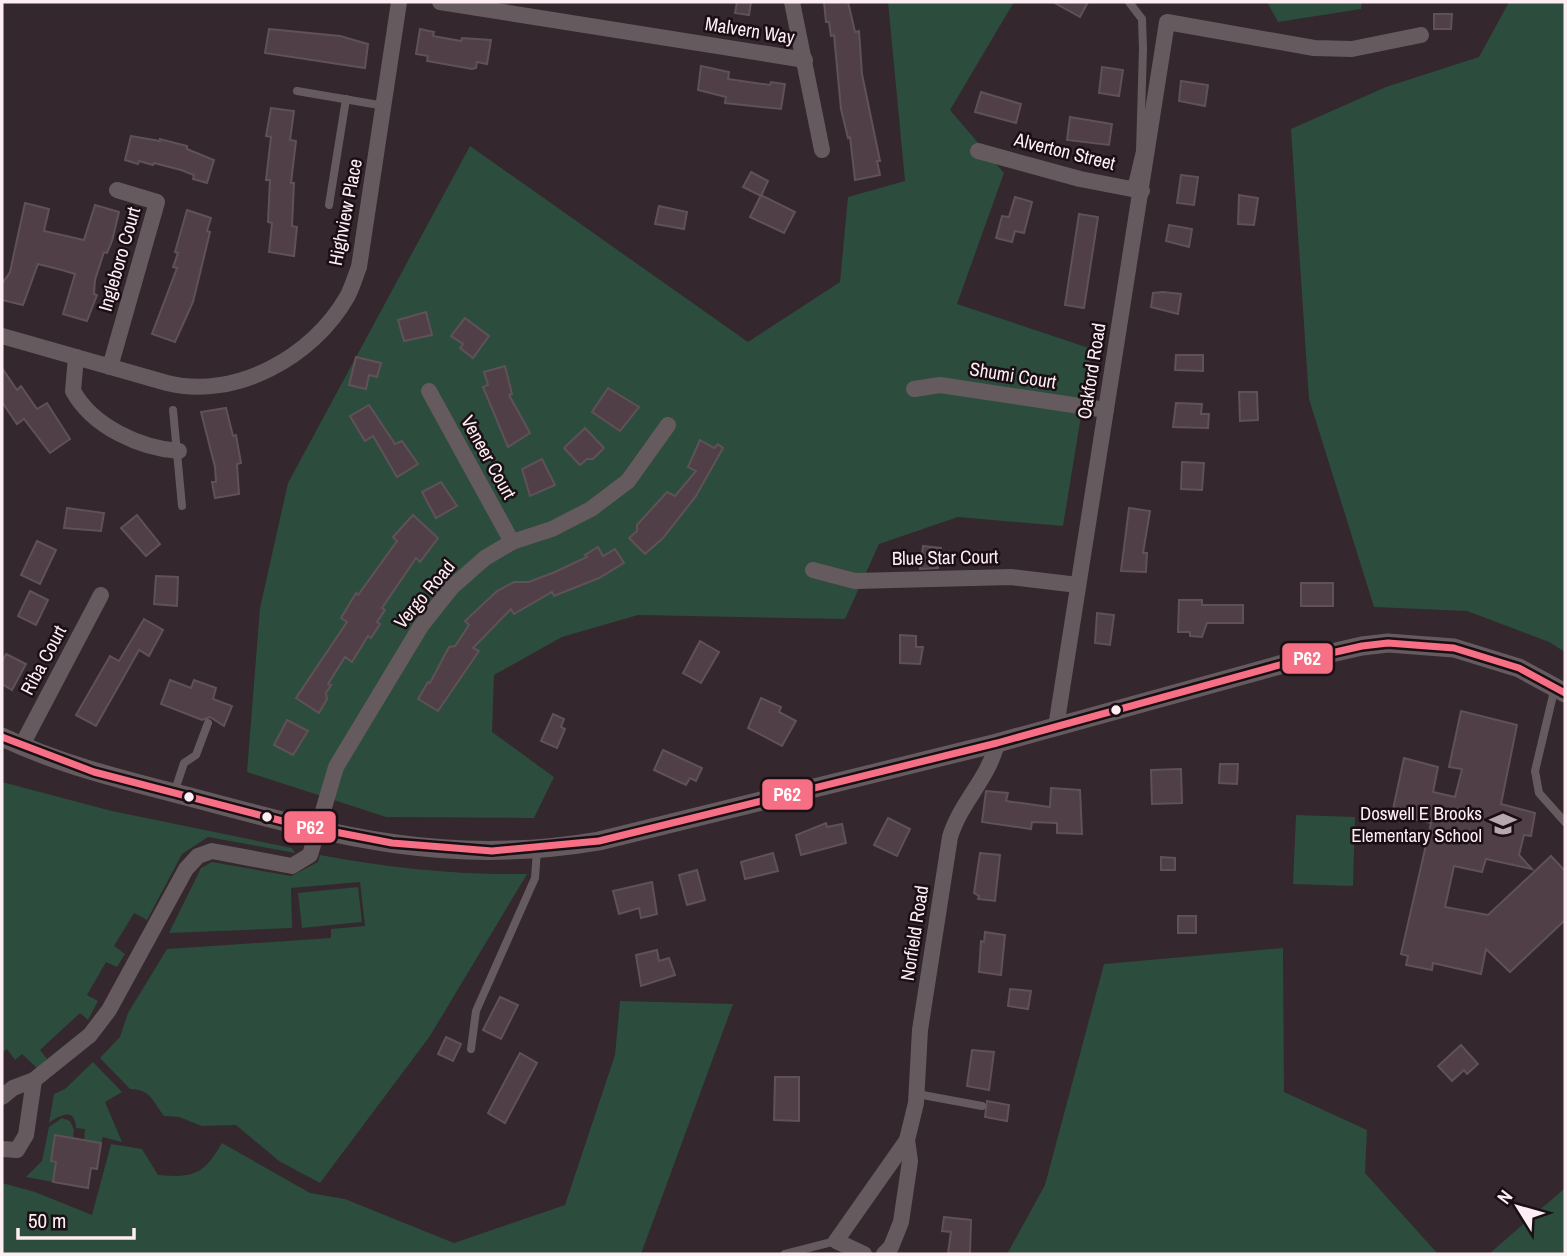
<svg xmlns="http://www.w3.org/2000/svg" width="1567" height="1256" viewBox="0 0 1567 1256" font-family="'Archivo Narrow',sans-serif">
<rect width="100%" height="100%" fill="#34272d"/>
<g fill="#2c4c3d">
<polygon points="888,2 1014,2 950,110 1004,173 957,304 1092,349 1063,526 958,517 879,544 845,619 638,615 562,637 494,675 492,732 554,777 534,818 386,817 247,772 260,608 288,483 470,146 748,342 840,282 848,197 905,181"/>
<polygon points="1267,2 1362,2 1361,9 1278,22"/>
<polygon points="1509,2 1565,2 1565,652 1549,642 1467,611 1374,607 1309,399 1291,129 1386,87 1479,57"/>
<polygon points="2,782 112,811 292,848 295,853 208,837 182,854 147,920 134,913 114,946 125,954 117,967 106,962 87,995 98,1001 88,1020 80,1013 40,1050 47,1059 37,1068 22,1054 15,1060 7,1049 2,1052"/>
<polygon points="1296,815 1355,817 1353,886 1293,884"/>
<path d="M320,855C390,868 456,875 527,874L430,1036L320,1183L279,1161L236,1125L202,1126L179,1117L164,1116C152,1101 152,1090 130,1089L100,1058L120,1037L128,1013L167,949L331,938V929L365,926L360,882L291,888L292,928L169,933L201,868L212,862L291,876L318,862Z"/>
<polygon points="358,887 362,922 302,928 298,893"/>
<polygon points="1283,948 1284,1092 1367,1130 1365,1173 1438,1254 1007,1254 1045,1185 1104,964"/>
<path d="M620,1001L733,1004L641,1254H2V1183L35,1192L92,1215L111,1144L142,1149L158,1175C194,1178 203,1175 222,1143L310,1193L345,1199L454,1243L565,1205L615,1055Z"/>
<path d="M93,1062L122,1092L105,1102L122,1142L103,1137L101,1143L84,1141L85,1129L76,1128C75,1106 59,1116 49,1123L54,1094L65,1089Z"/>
<polygon points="62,1118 70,1121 74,1130 73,1139 54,1136 51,1160 56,1162 53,1182 26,1177 42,1161 49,1127"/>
<polygon points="1565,1188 1565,1254 1489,1254"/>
</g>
<g fill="#503f47" stroke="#5e5258" stroke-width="2">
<polygon points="737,2 751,2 749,15 735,13"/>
<polygon points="824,2 848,2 855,32 859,31 862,74 880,161 877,161 880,175 855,180 850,137 848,138 841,109 834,35 831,36 829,22 826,22"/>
<polygon points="1053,2 1088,2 1080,17"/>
<polygon points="1434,14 1452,14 1451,29 1434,29"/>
<polygon points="269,29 340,36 368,44 365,68 265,53"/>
<polygon points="420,29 434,32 433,36 461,41 462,38 491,40 487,64 477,62 476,68 472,69 427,61 428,56 416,54"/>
<polygon points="701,66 729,72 728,79 770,85 771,82 785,84 781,109 725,103 726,97 698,90"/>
<polygon points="1102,67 1123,70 1119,96 1099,93"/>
<polygon points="1181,81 1208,85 1205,106 1179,101"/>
<polygon points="981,92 1021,104 1016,123 975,112"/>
<polygon points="271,108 294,111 290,140 296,141 291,183 294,183 292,226 297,227 294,256 269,252 272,223 268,222 270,180 266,180 271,137 266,136"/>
<polygon points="1070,117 1112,124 1109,145 1067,140"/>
<polygon points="131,136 160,141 160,139 187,146 187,149 214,160 207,183 193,179 194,175 181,170 154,163 153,165 139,161 138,164 125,160"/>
<polygon points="751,172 768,181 761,196 743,187"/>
<polygon points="1181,175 1198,177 1194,205 1177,203"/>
<polygon points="761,195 795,212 784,233 750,217"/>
<polygon points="1239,195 1258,198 1254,225 1238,224"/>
<polygon points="1015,197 1032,202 1024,233 1015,231 1012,242 996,238 1002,216 1009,217"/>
<polygon points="25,203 49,209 44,231 84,240 95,205 119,212 112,241 107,253 104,252 95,280 94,294 97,295 87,321 63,314 75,274 62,270 38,264 23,305 2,300 2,284 10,272"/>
<polygon points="659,206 687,212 684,229 655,224"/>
<polygon points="187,210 211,218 207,231 210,232 193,302 175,342 152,334 177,268 173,267 178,253 175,252"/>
<polygon points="1079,214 1098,217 1084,308 1065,305"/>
<polygon points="1169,225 1192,229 1189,247 1166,241"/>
<polygon points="1163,292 1181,294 1178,314 1151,307 1153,293"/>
<polygon points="426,312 432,335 404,341 398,320"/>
<polygon points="465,318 489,336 473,358 460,348 463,344 451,336"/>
<polygon points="1176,355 1203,355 1203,371 1175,370"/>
<polygon points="356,357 381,363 377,377 369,375 366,389 349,385"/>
<polygon points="505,366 512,394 509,395 530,433 508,447 483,387 488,385 484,372"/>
<polygon points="2,368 17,390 21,386 37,409 47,403 70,439 50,453 24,419 17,424 2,402"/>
<polygon points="608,388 639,407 620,431 592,412"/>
<polygon points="1239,392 1257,392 1258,420 1240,421"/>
<polygon points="1176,403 1202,404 1201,414 1209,414 1208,428 1173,427"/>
<polygon points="369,405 395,444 402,441 418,464 397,477 373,436 365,441 350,416"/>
<polygon points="226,408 233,436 236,435 241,463 237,464 239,494 215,498 212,482 216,482 215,467 201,412"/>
<polygon points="585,428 604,448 593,459 587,459 580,465 564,448"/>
<polygon points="700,440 714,448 718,444 723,448 696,496 663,538 645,554 629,538 637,531 637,525 667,492 675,496 696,471 688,467"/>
<polygon points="542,459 555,485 530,496 522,469"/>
<polygon points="1182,462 1204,463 1202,490 1181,489"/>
<polygon points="441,482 457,506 436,518 422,492"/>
<polygon points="67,508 104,513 101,531 64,528"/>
<polygon points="1129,508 1150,511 1143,553 1147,553 1146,572 1121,571"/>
<polygon points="137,515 160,544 146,556 121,528"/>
<polygon points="413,515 438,538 420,562 416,558 382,608 385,610 377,622 380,624 371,638 368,636 352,662 345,657 328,684 331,685 326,693 327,699 319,713 296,698 347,622 341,618 356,593 358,595 397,541 393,537"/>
<polygon points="37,541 56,550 40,584 21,575"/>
<polygon points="923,546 941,548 938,568 920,569"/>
<polygon points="598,547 603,556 615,549 624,563 599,578 554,596 552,592 514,614 511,609 473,648 479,651 438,711 418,699 428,682 430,683 449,647 455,646 469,625 465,621 497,591 514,582 529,582 555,572 587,557 585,555"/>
<polygon points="156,576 178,577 177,606 154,604"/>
<rect x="1301" y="583" width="32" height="23"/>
<polygon points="30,591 48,600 36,625 18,616"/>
<polygon points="1179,600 1202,600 1202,605 1243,605 1243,623 1207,623 1202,637 1190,636 1190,632 1178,632"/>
<polygon points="1097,613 1114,615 1110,645 1095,643"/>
<polygon points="144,619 163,630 149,656 139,650 96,726 76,715 110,656 119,661"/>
<polygon points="900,635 916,636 916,647 923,647 920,664 900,663"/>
<polygon points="700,641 719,652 701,683 683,673"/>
<polygon points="6,654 26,664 12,690 2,684 2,662"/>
<polygon points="170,680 191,688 194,680 216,688 213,699 232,706 224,726 210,717 202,720 161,704"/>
<polygon points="761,698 781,707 779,712 796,721 782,746 748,728"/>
<polygon points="1461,711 1517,725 1501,804 1535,813 1531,836 1524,835 1519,855 1532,869 1486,859 1482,872 1454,866 1445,907 1488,915 1551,856 1565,871 1565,920 1510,972 1486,949 1481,974 1433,963 1432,970 1406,965 1408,956 1401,954 1431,823 1392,814 1404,758 1438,767 1433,792 1455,797 1462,769 1449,767"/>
<polygon points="553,714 564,719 561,727 565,729 557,748 541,741"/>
<polygon points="287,720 308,731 293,755 274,745"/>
<polygon points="663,750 702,768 696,781 690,778 686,785 654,770"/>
<polygon points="1220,764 1238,764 1237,784 1219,783"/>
<polygon points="1181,769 1182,803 1152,804 1151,770"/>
<polygon points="1051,788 1080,790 1082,834 1057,833 1057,823 1032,822 1031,829 982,822 986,791 1008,793 1006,801 1050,807"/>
<polygon points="888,818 910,829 897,856 874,845"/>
<polygon points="826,823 827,827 842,824 846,843 801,855 796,835"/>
<polygon points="773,853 778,871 745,879 741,862"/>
<polygon points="980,853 1000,855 995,901 978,899 979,896 974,893"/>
<polygon points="1161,857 1175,858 1175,870 1161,870"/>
<polygon points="697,870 705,900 687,905 679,875"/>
<polygon points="652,882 657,914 641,918 639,908 619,914 613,891"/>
<rect x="1178" y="916" width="18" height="17"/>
<polygon points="985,932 1005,935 1001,975 979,972 981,941 984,942"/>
<polygon points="657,950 659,961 669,958 675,975 641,986 636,955"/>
<polygon points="1010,989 1031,991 1028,1009 1008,1006"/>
<polygon points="500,997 518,1005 501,1039 483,1030"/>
<polygon points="446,1037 461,1044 453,1061 438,1054"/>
<polygon points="1461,1045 1478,1064 1467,1074 1464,1070 1452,1081 1438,1066"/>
<polygon points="972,1050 994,1052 989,1090 967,1086"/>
<polygon points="520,1053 537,1063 505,1123 488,1113"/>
<polygon points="775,1077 799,1077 799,1121 774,1120"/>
<polygon points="987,1101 1009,1105 1007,1121 985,1117"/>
<polygon points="55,1135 101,1143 97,1169 91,1168 88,1188 53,1182 56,1162 51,1161"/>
<polygon points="944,1217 971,1220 970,1254 948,1253 951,1232 942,1231"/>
</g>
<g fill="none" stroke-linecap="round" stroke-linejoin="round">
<g stroke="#655b5f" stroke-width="8">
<polyline points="1129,2 1142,19 1143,48 1140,151 1131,189"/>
<polyline points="297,91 385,106"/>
<polyline points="329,205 346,99"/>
<polyline points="173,410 182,506"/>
<polyline points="1555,687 1535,771 1539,793 1565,822"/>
<polyline points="174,793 184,763 196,755 208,723"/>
<polyline points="471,1049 476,1011 535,878 537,850"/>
<polyline points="917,1094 982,1106"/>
<polyline points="785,1254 836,1241"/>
</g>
<g stroke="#655b5f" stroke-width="16">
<polyline points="440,2 805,60"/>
<polyline points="792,2 822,150"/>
<polyline points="978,151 1080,179 1142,191"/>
<path d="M2,336L167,383C235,400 313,357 347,297C352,288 355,277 359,267L399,2"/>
<path d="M76,357L73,391C93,427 140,448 179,451"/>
<polyline points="110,367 157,202 117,190"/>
<polyline points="914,389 940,385 1106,410"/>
<polyline points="429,391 512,542"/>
<polyline points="813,570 855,581 1011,577 1078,585"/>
<polyline points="1056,727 1167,22 1314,48 1352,49 1421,35"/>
<polyline points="22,745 101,595"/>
<polyline points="2,1097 13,1088 34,1080 90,1035 109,1010 186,869 198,856 212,851 292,866 310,855 336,767 421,626 452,587 485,558 512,542 552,529 591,509 628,481 668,425"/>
<polyline points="2,1149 17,1150 26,1135 34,1080"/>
<polyline points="864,1254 836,1241 907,1140"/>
<path d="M884,1254L891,1247L901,1222L910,1161L907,1140L916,1103L920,1030L950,837C960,803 989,778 997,743"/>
</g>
<path stroke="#655b5f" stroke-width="19" d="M2,737C61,765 127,781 190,797C336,836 447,867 599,841L997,743L1283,664L1362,646L1388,643L1454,648L1519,668L1565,693"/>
<defs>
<polyline id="bus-1" points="2,737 94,772 294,824 392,843 492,851 599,841 997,743 1283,664 1362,646 1388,643 1454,648 1519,668 1565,693"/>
</defs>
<use href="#bus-1" stroke="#1a0f14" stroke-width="12"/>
<use href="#bus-1" stroke="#f76f85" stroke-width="7"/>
</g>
<defs>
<symbol id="school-bare" viewBox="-9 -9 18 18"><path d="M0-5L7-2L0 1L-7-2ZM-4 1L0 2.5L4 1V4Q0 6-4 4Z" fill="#b8a8ae" stroke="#1a0f14" stroke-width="2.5" paint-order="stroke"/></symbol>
</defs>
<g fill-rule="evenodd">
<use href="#school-bare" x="1484" y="805" width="38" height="38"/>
</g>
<g fill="#ffedf4" stroke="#1a0f14" stroke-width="2.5">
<circle cx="1116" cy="710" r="6"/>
<circle cx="189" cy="797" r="6"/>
<circle cx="267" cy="817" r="6"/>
</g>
<g text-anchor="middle" stroke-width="5" stroke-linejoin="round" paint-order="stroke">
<g font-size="19" fill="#ffedf4" stroke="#1a0f14">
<text transform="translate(750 30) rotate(9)" y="7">Malvern Way</text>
<text transform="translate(1065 151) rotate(14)" y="7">Alverton Street</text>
<text transform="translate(345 212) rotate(-79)" y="7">Highview Place</text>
<text transform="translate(119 259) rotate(-74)" y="7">Ingleboro Court</text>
<text transform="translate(1091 371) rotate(-81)" y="7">Oakford Road</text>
<text transform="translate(1013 375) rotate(9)" y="7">Shumi Court</text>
<text transform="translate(489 457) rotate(61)" y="7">Veneer Court</text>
<text transform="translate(945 557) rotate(-1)" y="7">Blue Star Court</text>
<text transform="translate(424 594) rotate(-50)" y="7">Vergo Road</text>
<text transform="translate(43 660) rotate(-62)" y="7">Riba Court</text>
<text transform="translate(914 933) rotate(-81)" y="7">Norfield Road</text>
</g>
<g font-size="19" fill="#ffedf4" stroke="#1a0f14" text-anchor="end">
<text x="1482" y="820">Doswell E Brooks<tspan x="1482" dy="22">Elementary School</tspan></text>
</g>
</g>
<g stroke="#1a0f14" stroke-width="2.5">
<rect x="1281" y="642" width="53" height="33" rx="7" fill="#f76f85"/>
<rect x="761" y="778" width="53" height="33" rx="7" fill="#f76f85"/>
<rect x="283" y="810" width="54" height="34" rx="7" fill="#f76f85"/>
</g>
<g font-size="19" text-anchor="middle" font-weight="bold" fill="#fff">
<text x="1307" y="665">P62</text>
<text x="787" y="801">P62</text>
<text x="310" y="834">P62</text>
</g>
<rect width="1567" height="1256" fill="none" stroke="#ffedf4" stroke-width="7"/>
<g transform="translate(1518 1207) rotate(307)" stroke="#1a0f14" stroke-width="5" paint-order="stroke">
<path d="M0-5L12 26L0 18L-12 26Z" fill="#ffedf4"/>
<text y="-10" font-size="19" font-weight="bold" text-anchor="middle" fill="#ffedf4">N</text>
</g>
<path d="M18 1228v10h116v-10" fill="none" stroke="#ffedf4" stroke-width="3.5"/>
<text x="28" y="1228" font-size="21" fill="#ffedf4" stroke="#1a0f14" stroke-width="5" paint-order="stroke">50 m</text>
</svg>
